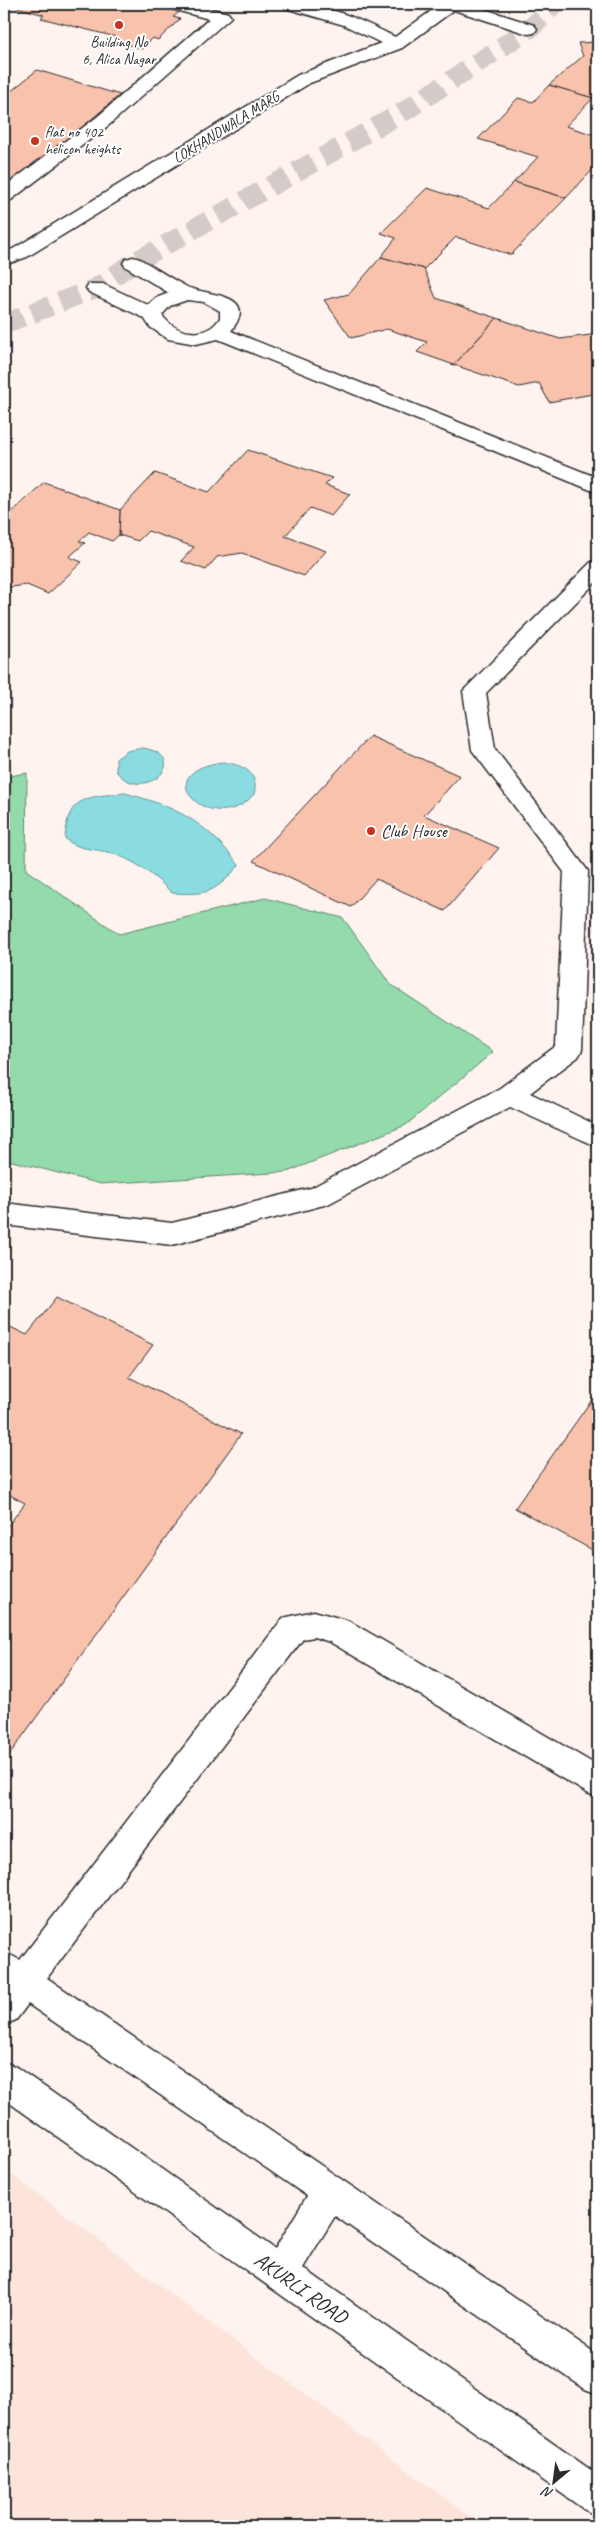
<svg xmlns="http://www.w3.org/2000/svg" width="602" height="2530" viewBox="0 0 602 2530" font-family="Caveat,sans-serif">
<rect width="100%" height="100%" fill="#fef3ef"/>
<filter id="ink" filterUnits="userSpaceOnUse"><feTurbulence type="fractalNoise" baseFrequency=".02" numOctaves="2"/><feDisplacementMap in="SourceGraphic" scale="10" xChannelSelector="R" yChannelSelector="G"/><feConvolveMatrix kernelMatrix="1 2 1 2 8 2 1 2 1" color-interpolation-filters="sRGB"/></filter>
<g filter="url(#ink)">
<polygon fill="#fce4db" points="4,2169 482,2526 4,2526"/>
<polygon fill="#93dbab" stroke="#5f836b" points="27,773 26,870 119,934 265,898 343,918 390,984 493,1052 406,1125 287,1172 101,1184 4,1159 4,777"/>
<g fill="#8adce0" stroke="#649598">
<path d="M143,748C196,757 142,806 116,771V759L127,751Z"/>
<path d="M222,762C240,764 260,771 254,794C216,841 142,773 222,762Z"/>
<path d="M125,793C177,807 206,822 239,865C215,893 208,895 172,893C154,875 131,857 106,852C87,847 82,851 65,839C67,795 88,797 125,793Z"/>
</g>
<g fill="#f9c2ad" stroke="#2b2b2b">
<polygon points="4,4 148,4 155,6 163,4 183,9 173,17 180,19 158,40 153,38 142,49 116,41 120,38 41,18 44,15 13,6 8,11 4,10"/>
<polygon points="598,42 598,97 593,98 549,85 583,56 578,43"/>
<polygon points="37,70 120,95 11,188 4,186 4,97"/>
<polygon points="549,85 593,98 566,126 598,136 598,164 566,198 514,182 538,157 478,139 518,98 533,102"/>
<polygon points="514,182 566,198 511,255 456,237 424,269 381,257 396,238 381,233 427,188 489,208"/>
<polygon points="381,257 424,269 436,298 497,318 454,365 417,352 427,342 387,329 351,338 324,300 349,294"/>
<polygon points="497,318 560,339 598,334 598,393 549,402 539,383 519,387 454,365"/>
<polygon points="248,450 332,478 325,485 350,494 331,516 310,508 285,536 326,551 304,576 242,553 217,557 206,570 181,561 194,547 148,531 138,541 119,535 120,510 155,473 209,492"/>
<polygon points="44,482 120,510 119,535 112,541 89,532 79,541 85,543 69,557 82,562 48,594 27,585 4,588 4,513 9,515"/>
<polygon points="370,736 460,776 424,815 499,848 445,911 376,879 351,907 253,861"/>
<polygon points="57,1297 153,1345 129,1377 241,1434 4,1762 4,1531 25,1503 4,1492 4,1324 27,1335"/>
<polygon points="598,1391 598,1553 515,1508"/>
</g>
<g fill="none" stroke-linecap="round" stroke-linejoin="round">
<polyline stroke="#d4cbc8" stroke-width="20" stroke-dasharray="20 10" stroke-linecap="butt" points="4,324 96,288 133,263 400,114 532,27 555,4"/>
<defs>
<g id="minor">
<polygon points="165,4 193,4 228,13 231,17 109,125 11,200 4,202 4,187 97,117 209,19 168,8"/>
<path d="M282,4C323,1 359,19 395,37L441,4H469L534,25L537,29L534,33L528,34L454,10L402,48L310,83L27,257L4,265V252L13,249L298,75L381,43L344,25L285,8Z"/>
<path d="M133,257L140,259C156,268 171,279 187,287C207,296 261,293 231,331L598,478V493L218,339L196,344L168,339L150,327L144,318L89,292L86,288L89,284H103L148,305L156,298L169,293L126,267L123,263L126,259ZM187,300L204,302L220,311V318C206,340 176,335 162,315L170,306Z"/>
<polygon points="598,561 598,580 486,693 495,749 588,871 582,1050 578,1057 530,1093 598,1126 598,1147 510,1107 328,1204 172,1245 4,1225 4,1203 172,1223 311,1188 500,1088 556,1046 564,872 472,750 463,691 590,563"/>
<polygon points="314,1611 349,1621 598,1766 598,1797 587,1793 330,1642 314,1637 303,1639 47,1978 598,2355 598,2394 585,2389 335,2216 303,2268 598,2475 598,2516 585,2510 4,2099 4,2062 16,2067 275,2249 307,2196 28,2004 16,2020 4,2025 4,1952 20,1960 283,1618"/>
</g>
</defs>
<use href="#minor" stroke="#2b2b2b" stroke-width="3"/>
<use href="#minor" fill="#fff" fill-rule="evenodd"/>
</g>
</g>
<g fill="#c8321e" stroke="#fff" stroke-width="2">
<circle cx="119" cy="25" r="5"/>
<circle cx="35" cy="141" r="5"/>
<circle cx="371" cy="831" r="5"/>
</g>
<g text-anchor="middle" stroke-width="4" stroke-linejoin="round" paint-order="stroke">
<g font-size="15" fill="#2b2b2b" stroke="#fff">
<text x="119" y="47">Building No<tspan x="119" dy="17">6, Alica Nagar</tspan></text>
<text x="45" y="137" text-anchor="start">flat no 402<tspan x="45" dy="17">helicon heights</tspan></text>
</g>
<g font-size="15" fill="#2b2b2b" stroke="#fff">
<text transform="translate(226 127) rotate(-32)" y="5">LOKHANDWALA MARG</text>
</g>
<g font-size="18" fill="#2b2b2b" stroke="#fff" text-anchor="start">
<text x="381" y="837">Club House</text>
</g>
<g font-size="21" fill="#2b2b2b" stroke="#fff">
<text transform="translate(301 2288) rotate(35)" y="7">AKURLI ROAD</text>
</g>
</g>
<rect width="602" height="2530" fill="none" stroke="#fff" stroke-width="20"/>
<rect x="10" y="10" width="582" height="2510" fill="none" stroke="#2b2b2b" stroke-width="2" filter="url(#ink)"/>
<g transform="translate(554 2482) rotate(209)" stroke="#ffffff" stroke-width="4" paint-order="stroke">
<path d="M0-4L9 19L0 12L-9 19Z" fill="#2b2b2b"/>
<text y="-8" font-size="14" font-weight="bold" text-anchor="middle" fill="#2b2b2b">N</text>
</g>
</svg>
